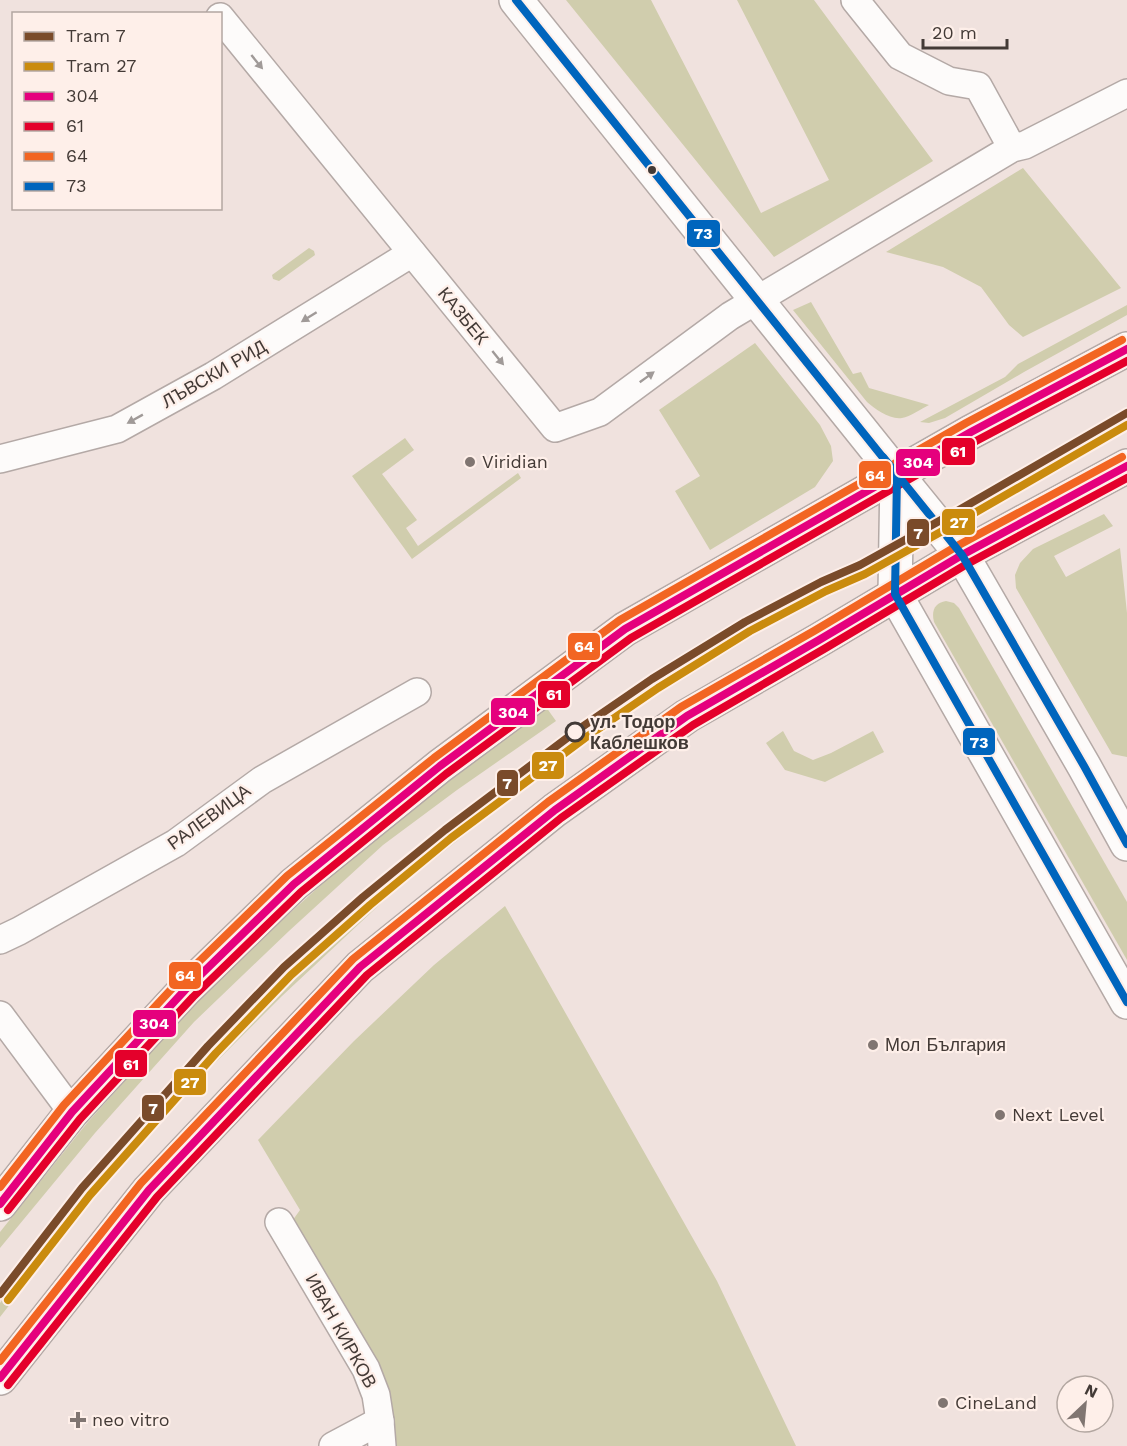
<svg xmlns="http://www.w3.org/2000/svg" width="1127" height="1446" viewBox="0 0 1127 1446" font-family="'Work Sans',sans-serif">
<rect width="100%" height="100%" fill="#f0e2de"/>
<g fill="#d0cdad">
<polygon points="566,0 651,0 761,213 829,180 737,0 814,0 933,161 774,257"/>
<polygon points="1023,168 1121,288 1023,337 1009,325 981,287 943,267 886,252"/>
<polygon points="309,248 314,251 315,255 279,281 273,279 272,275"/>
<path d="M811,302L853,374L861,372L869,388L929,405C922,408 910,417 902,418C890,420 875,409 867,402L793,310Z"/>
<polygon points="1127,305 1127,315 1024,372 945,418 929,423 920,422 1005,377 1018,364"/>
<polygon points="755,343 820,425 831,446 833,461 815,487 710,550 675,491 700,476 659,410"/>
<polygon points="405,438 414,450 382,474 417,520 406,528 418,546 518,473 521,478 412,559 352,476"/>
<polygon points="1104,514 1113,526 1054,556 1066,577 1120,548 1127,613 1127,757 1112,754 1016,588 1015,575 1020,563 1033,549"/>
<path d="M946,601L954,603L959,608L1127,902V960L934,622C931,610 935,603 946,601Z"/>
<polygon points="546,707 556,721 457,790 383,845 289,931 194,1022 95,1133 0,1248 0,1232 87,1123 186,1013 280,922 374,837 445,780"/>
<polygon points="783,731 794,751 813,760 831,753 873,731 884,752 825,782 785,770 766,743"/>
<path d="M522,780L492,813L392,893L282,996L184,1094L98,1192L0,1317V1303C57,1230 114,1156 177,1089C228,1035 282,983 336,933C395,879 456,825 522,780Z"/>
<polygon points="505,906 717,1281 796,1446 394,1446 290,1224 300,1210 258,1140 354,1041 434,965"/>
</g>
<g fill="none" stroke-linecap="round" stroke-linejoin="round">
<defs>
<g id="street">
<polyline points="855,0 900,56 949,81 978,86 1012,148"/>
<polyline points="220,17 555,428 600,412 730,316 1012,148 1025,145 1127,93"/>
<polyline points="0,459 117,429 213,376 412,253"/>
<polyline points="0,940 19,931 176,843 262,780 417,692"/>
<polyline points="0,1015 72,1112"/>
<polyline points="279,1222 366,1369 376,1395 380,1421 382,1446"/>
<polyline points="333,1446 380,1421"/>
</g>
<polyline id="secondary" points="516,0 897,475"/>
<g id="primary">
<polyline points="897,475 895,594 1127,1002"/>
<polyline points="897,475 962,555 1084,766 1127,844"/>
<polyline points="0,1204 72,1112 185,990 294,884 440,766 625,629 971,432 1127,349"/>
<polyline points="0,1378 149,1190 360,967 555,810 687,716 819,640 962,555 1127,466"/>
</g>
</defs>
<use href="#street" stroke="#b4a9a6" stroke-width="30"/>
<use href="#secondary" stroke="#b4a9a6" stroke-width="36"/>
<use href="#primary" stroke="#b4a9a6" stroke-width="36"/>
<use href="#street" stroke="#fdfbfa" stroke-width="27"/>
<use href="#secondary" stroke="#fdfbfa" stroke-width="33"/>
<use href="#primary" stroke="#fdfbfa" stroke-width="33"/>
<defs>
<g id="bus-1">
<polyline points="0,1204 72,1112 185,990 294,884 440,766 625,629 971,432 1127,349"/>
<polyline points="0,1378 149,1190 360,967 555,810 687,716 819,640 962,555 1127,466"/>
</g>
<g id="bus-2">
<polyline points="8,1210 80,1119 193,997 301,892 446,774 631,638 976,441 1127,361"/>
<polyline points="8,1385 157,1197 367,975 561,818 693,725 824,649 967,564 1127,478"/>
</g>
<g id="bus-3">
<polyline points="0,1187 64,1105 178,982 287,876 434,758 620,620 966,423 1122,340"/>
<polyline points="0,1361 141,1183 353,959 548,802 681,707 814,631 957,546 1122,457"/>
</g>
<g id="bus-4">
<polyline points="516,0 897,475 895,594 1127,1002"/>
<polyline points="883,457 962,555 1084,766 1127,844"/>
</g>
</defs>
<use href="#bus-1" stroke="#feefe9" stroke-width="12"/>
<use href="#bus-2" stroke="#feefe9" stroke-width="12"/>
<use href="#bus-3" stroke="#feefe9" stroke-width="12"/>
<use href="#bus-4" stroke="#feefe9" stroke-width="12"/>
<use href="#bus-1" stroke="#e5007d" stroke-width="8"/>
<use href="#bus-2" stroke="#e4002b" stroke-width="8"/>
<use href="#bus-3" stroke="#f26522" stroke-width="8"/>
<use href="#bus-4" stroke="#0065bd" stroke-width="8"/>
<defs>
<polyline id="tram-1" points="0,1294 82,1188 208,1046 284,967 363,897 445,830 579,729 652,679 745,622 821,582 860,565 959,510 1127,413"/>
<polyline id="tram-2" points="8,1300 90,1195 216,1053 291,975 370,905 451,838 585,738 658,688 750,631 826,591 865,574 964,519 1127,425"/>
</defs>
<use href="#tram-1" stroke="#feefe9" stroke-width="12"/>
<use href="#tram-2" stroke="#feefe9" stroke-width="12"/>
<use href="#tram-1" stroke="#7a4b2a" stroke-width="8"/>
<use href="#tram-2" stroke="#ca8b0e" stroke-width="8"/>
</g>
<defs><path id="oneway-solid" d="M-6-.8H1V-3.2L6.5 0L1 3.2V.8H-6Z" transform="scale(1.5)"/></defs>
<g fill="#a09a98">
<use href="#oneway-solid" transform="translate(257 62) rotate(51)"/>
<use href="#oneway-solid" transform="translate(309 317) rotate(148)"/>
<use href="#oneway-solid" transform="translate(498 358) rotate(51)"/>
<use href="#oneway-solid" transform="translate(647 377) rotate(-36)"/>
<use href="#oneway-solid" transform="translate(135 419) rotate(151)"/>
</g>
<circle fill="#433a36" stroke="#feefe9" stroke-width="2" cx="652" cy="170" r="5"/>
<g fill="#807571" stroke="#feefe9" stroke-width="2">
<circle cx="470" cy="462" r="6"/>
<circle cx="873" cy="1045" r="6"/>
<circle cx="1000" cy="1115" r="6"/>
<circle cx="943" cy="1403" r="6"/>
<path d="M75 1411h6v6h6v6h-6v6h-6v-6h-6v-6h6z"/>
</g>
<circle fill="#feefe9" stroke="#433a36" stroke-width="3" cx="575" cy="732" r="9"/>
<g text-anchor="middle" stroke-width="4.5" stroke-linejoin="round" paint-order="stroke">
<g font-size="18" fill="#433a36" stroke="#feefe9">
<text transform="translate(463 316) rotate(51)" y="6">КАЗБЕК</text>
<text transform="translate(214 374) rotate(-30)" y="6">ЛЪВСКИ РИД</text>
<text transform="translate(209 817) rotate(-36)" y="6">РАЛЕВИЦА</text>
<text transform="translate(341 1331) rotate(61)" y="6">ИВАН КИРКОВ</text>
</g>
<g font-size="18" fill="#433a36" stroke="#feefe9" text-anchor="start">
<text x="482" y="468">Viridian</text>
<text x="885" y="1051">Мол България</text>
<text x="1012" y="1121">Next Level</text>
<text x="955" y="1409">CineLand</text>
<text x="92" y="1426">neo vitro</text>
</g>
<g font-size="18" font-weight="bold" fill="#433a36" stroke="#feefe9" text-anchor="start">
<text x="590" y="728">ул. Тодор<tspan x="590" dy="21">Каблешков</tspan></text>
</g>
</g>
<g stroke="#feefe9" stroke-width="2">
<rect x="686" y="219" width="35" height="29" rx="6" fill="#0065bd"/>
<rect x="941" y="437" width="35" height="29" rx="6" fill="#e4002b"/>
<rect x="895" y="448" width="46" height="29" rx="6" fill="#e5007d"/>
<rect x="858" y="460" width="34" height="29" rx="6" fill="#f26522"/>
<rect x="941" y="508" width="35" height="28" rx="6" fill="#ca8b0e"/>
<rect x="906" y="518" width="24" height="29" rx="6" fill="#7a4b2a"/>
<rect x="567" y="632" width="34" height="29" rx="6" fill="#f26522"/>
<rect x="537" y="680" width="34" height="29" rx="6" fill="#e4002b"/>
<rect x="490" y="697" width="46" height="29" rx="6" fill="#e5007d"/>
<rect x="962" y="727" width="34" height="29" rx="6" fill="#0065bd"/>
<rect x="531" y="751" width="34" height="29" rx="6" fill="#ca8b0e"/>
<rect x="496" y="769" width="23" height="28" rx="6" fill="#7a4b2a"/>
<rect x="168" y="961" width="34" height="29" rx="6" fill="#f26522"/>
<rect x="132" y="1009" width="45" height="29" rx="6" fill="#e5007d"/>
<rect x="114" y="1049" width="34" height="29" rx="6" fill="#e4002b"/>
<rect x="173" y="1068" width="34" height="28" rx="6" fill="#ca8b0e"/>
<rect x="141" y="1094" width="24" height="28" rx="6" fill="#7a4b2a"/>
</g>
<g font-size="16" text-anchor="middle" font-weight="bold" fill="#fff">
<text x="703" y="239">73</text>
<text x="958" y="457">61</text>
<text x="918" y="468">304</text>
<text x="875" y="481">64</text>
<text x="959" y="528">27</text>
<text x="918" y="539">7</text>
<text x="584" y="652">64</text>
<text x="554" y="700">61</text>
<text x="513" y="718">304</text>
<text x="979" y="748">73</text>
<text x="548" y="771">27</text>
<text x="507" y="789">7</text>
<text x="185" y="981">64</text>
<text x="154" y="1029">304</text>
<text x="131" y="1070">61</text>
<text x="190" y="1088">27</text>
<text x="153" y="1114">7</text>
</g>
<rect x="12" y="12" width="210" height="198" fill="#feefe9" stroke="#b3a7a1" stroke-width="1.5"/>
<rect x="24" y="32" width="30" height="9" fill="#7a4b2a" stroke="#b3a7a1" stroke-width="1.5"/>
<text x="66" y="42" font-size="18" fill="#433a36">Tram 7</text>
<rect x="24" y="62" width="30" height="9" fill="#ca8b0e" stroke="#b3a7a1" stroke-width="1.5"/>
<text x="66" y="72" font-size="18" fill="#433a36">Tram 27</text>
<rect x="24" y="92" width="30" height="9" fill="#e5007d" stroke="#b3a7a1" stroke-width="1.5"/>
<text x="66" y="102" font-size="18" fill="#433a36">304</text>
<rect x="24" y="122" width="30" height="9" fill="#e4002b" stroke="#b3a7a1" stroke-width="1.5"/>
<text x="66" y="132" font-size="18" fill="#433a36">61</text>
<rect x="24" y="152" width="30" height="9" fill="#f26522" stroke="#b3a7a1" stroke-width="1.5"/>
<text x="66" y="162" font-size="18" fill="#433a36">64</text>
<rect x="24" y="182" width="30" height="9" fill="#0065bd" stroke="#b3a7a1" stroke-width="1.5"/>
<text x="66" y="192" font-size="18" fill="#433a36">73</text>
<g transform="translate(1085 1404) rotate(26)"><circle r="28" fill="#feefe9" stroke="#b3a7a1" stroke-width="1.5"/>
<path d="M0-4.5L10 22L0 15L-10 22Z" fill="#807571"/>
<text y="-9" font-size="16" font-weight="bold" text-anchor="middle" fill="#433a36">N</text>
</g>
<path d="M923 39v9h84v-9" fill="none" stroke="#433a36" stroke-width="3"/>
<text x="932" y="39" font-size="18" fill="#433a36" stroke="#feefe9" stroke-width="4.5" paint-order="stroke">20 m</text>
</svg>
